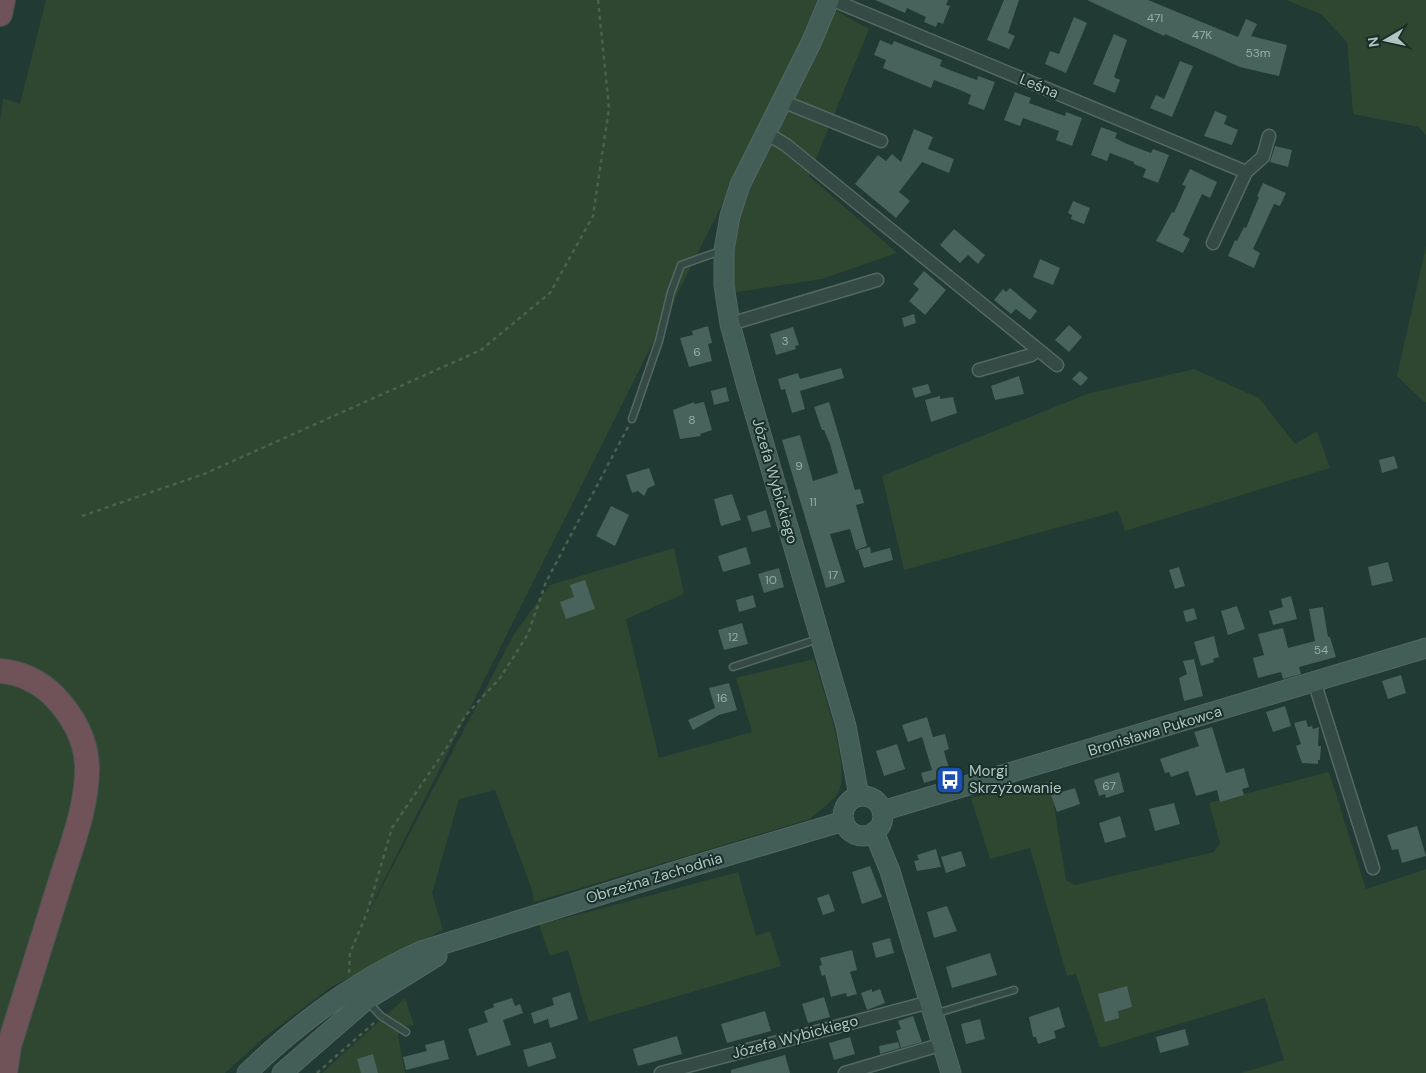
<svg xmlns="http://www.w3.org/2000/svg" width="1426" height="1073" viewBox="0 0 1426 1073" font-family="'DM Sans',sans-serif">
<rect width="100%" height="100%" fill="#213a33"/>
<g fill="#2f4631">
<path d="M46,0H821L820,9L352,944L514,634L550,585L674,548L684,594L626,619L659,758L752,732L736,678L814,659C822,687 852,770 838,793C832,802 818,811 810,819L534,902L532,890L495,790L459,799L432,893L443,930L331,987L266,1036L225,1073H17L18,1054L89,737L0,664V121L3,98L20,104Z"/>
<polygon points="1286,0 1426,0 1426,135 1419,127 1353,114 1347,42 1321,14"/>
<polygon points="833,9 869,29 809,176 897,253 822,279 731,293 731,249 743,202"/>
<polygon points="1426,246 1426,402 1424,402 1397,376"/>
<polygon points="1194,369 1259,398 1295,444 1317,431 1330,468 1125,531 1118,511 904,570 882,476 1087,394"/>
<path d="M0,682C34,684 71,722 75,756C77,774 75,791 71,809L0,1039Z"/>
<polygon points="1329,772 1366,889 1426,869 1426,1073 1241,1073 1284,1060 1265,998 1100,1048 1076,974 1067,976 1030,848 990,859 971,798 1050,781 1066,880 1075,885 1214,852 1220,843 1209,803"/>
<polygon points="738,872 756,936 770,931 781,966 589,1022 568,950 550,956 539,925"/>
<polygon points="405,998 414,1025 404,1026 398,1035 405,1073 322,1073"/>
</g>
<g fill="#47635c">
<polygon points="875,0 948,0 946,5 950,6 943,24 938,22 936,27 924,22 926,17 907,8 905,13"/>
<polygon points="1004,0 1019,0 1008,33 1015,36 1009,49 987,40"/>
<polygon points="1087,0 1148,0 1238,37 1246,19 1257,24 1251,36 1287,45 1279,76 1240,67 1165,34 1164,36"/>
<polygon points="1074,17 1087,23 1066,73 1045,64 1050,51 1059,54"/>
<polygon points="1114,34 1127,40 1114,77 1120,80 1115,93 1093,84"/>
<polygon points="880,40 892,45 894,41 942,60 940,66 952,71 977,80 978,76 995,82 984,110 968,104 971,95 960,90 934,80 931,88 883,68 886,60 874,55"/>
<polygon points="1180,61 1193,66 1172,117 1150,108 1156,95 1164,99"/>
<polygon points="1015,92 1031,98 1029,103 1065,116 1066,112 1082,118 1072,146 1056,140 1059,131 1023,118 1020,126 1004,120"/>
<polygon points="1215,111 1227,116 1224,124 1238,130 1232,145 1204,136"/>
<polygon points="1101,127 1117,133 1115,138 1127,144 1151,153 1153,149 1169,155 1158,183 1143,177 1146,169 1134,164 1134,162 1110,153 1107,161 1091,155"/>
<polygon points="914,129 933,137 928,149 954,159 949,173 922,162 899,192 910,201 896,218 855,184 878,155 886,161 892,154 901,162"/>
<polygon points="1275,146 1292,150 1288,167 1270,162"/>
<polygon points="1190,169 1217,182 1210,198 1202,194 1183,235 1190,239 1183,253 1156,241 1172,212 1174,213 1186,186 1182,185"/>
<polygon points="1263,183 1286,193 1280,206 1274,204 1253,249 1260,253 1254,268 1228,256 1235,240 1237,241 1244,227 1246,228 1259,197 1257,196"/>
<polygon points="1073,201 1090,208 1084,224 1071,219 1072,215 1068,213"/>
<polygon points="954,229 985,255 978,264 968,255 960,263 940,245"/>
<polygon points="1040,259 1060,268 1053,285 1033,277"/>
<polygon points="924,271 946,290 925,315 909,301 919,289 913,284"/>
<polygon points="1010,288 1037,311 1030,320 1016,309 1011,314 994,300 1003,289 1006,292"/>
<polygon points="914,314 916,323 904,327 902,318"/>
<polygon points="1069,325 1082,337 1069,352 1055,340"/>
<polygon points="708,326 712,343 708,344 712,361 689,367 680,338 693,335 692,331"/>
<polygon points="793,327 799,345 795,346 796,349 776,355 770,334"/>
<polygon points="841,368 844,378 800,391 805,409 792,413 785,389 781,390 778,379 798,373 800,379"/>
<polygon points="1080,371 1088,378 1081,386 1072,379"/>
<polygon points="1019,376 1024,394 995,400 991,386"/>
<polygon points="928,384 931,393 915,398 912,388"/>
<polygon points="726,387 729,401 714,405 711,391"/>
<polygon points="940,396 940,399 953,397 957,413 931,422 925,400"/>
<polygon points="694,402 694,404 704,402 712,430 700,434 701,436 680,439 673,410"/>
<polygon points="829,402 855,490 860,489 864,503 856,505 867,546 856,550 850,529 830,534 845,582 826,588 782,440 800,435 813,481 838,473 830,444 824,430 822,430 814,407"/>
<polygon points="1394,456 1398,468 1382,473 1379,460"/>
<polygon points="649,468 655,485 648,488 644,496 638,491 632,493 626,475"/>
<polygon points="732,494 741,520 721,526 714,499"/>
<polygon points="611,506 629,515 615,546 596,536"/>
<polygon points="766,510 771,527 752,532 747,516"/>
<polygon points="746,547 751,564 723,572 718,556"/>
<polygon points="870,547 871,553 890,548 893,560 864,568 858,550"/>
<polygon points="1388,562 1393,581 1372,586 1368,567"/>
<polygon points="1179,567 1185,586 1175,589 1169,570"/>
<polygon points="779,568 784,587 764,593 758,574"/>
<polygon points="585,580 595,609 566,619 560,602 574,597 570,585"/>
<polygon points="753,595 756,607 739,612 736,600"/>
<polygon points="1291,596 1297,619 1273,625 1269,611 1283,607 1281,599"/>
<polygon points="1237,606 1245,629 1228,635 1221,611"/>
<polygon points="1323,607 1328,637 1330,637 1336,657 1299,667 1301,674 1283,679 1281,672 1258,678 1253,658 1264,655 1258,634 1283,628 1288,648 1315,641 1309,609"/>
<polygon points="1194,608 1197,619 1186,622 1183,611"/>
<polygon points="742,623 748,644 724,650 718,630"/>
<polygon points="1214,636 1219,657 1213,659 1214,662 1201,666 1194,642"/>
<polygon points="1194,659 1203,696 1184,701 1179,678 1187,674 1183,661"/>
<polygon points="1401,675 1406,693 1388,699 1382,681"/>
<polygon points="729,683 737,710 719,715 693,730 688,720 715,708 709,688"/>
<polygon points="1285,706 1291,726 1273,732 1266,712"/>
<polygon points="927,717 933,737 945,734 949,749 944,751 951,775 924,783 921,773 932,770 922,737 908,742 902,725"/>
<polygon points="1306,720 1308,727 1312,726 1313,729 1319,727 1318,746 1321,746 1320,760 1318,760 1318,764 1302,763 1296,746 1301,744 1294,723"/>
<polygon points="1212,727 1226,773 1244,768 1249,787 1242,789 1244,795 1220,802 1217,790 1196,796 1188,771 1171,777 1169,772 1165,773 1160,759 1199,746 1194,732"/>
<polygon points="897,744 905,769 884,776 876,751"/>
<polygon points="1119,772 1124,792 1106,798 1105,794 1099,796 1094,780"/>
<polygon points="1075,788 1080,804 1057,812 1051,795"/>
<polygon points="1174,803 1180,824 1155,831 1149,809"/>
<polygon points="1120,816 1126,837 1105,843 1099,823"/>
<polygon points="1417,826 1426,856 1402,863 1398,849 1392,850 1387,835"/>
<polygon points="936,849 941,867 917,871 914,861 919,860 917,855"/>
<polygon points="961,851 966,866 946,873 941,857"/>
<polygon points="870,866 882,897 862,904 852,872"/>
<polygon points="829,894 835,911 823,915 817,898"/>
<polygon points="947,906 957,931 934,938 927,912"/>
<polygon points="890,938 894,953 876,958 872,943"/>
<polygon points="852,950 857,970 850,972 857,994 847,997 846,993 831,997 825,975 822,976 819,966 822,965 820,958"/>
<polygon points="990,953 997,975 952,988 946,967"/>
<polygon points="1127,986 1132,1007 1118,1011 1119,1018 1105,1022 1098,994"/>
<polygon points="872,989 872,992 880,989 885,1003 867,1010 861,993"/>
<polygon points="570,992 578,1019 550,1028 548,1019 534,1024 531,1013 554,1005 552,998"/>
<polygon points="824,997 830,1017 808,1023 802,1004"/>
<polygon points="512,998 515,1006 520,1004 523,1013 503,1020 511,1045 477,1056 468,1029 488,1022 484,1011 494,1007 493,1004"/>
<polygon points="1059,1007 1065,1027 1054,1031 1056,1038 1038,1044 1036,1037 1033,1037 1029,1017"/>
<polygon points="765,1011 771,1031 727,1043 721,1024"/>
<polygon points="913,1016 922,1042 901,1048 896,1031 901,1029 898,1021"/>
<polygon points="980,1019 985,1039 966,1044 961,1024"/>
<polygon points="1185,1029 1189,1045 1160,1053 1156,1037"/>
<polygon points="677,1036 682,1054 638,1066 633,1049"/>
<polygon points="850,1037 855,1054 834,1060 829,1043"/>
<polygon points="444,1040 449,1059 406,1070 403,1057 427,1051 425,1045"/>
<polygon points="551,1042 556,1058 528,1067 523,1050"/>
<polygon points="898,1042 900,1048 880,1054 879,1046"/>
<polygon points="373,1054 378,1073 361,1073 357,1059"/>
<polygon points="785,1055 790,1073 731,1073 731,1070"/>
</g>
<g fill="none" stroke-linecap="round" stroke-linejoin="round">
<defs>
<g id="lane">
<polyline points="632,419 659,341 671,292 681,265 723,250"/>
<polyline points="733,667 818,639"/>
<polyline points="368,1002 381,1016 406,1032"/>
<polyline points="934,1014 1014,990"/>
</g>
<g id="street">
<polyline points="833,0 1246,172"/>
<polyline points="782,101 881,141"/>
<polyline points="766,133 786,145 1057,365"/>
<polyline points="1213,243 1246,172 1263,157 1269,136"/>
<polyline points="730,324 877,280"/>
<polyline points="979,370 1031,355 1038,350"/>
<polyline points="1314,681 1373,868"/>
<polyline points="661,1073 930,1002"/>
<polyline points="845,1073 943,1044"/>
</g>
<g id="secondary">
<polyline points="829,0 812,41 740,185 730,216 724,250 724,285 730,324 746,383 846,726 859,796"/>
<circle cx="863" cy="816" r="20"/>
<polyline points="882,811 1426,648"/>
<polyline points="874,832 890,871 951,1073"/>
<path d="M247,1073C298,1023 357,980 421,951L693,866L844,821"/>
<polyline points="282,1073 366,1000 437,956"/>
</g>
<g id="highway">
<polyline points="0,14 3,0"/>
<path d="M0,671C20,672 40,682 54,696C74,717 87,740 87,769C87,808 71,847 60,883C43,937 26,991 9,1046L5,1073"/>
</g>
</defs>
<use href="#lane" stroke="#536862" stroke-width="9"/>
<use href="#street" stroke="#536862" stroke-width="15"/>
<use href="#secondary" stroke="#536862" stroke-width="21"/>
<use href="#highway" stroke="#40554f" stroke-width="26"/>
<g stroke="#4a6150" stroke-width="2.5" stroke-dasharray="4 4" stroke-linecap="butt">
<polyline points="82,516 204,474 481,350 550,293 593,216 609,108 598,0"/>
<polyline points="836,807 843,797"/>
<polyline points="847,837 862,845"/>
<polyline points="349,973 350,953 367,913 392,828 447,747 465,716 500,678 528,634 546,582 628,427"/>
<polyline points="317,1073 375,1022"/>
</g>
<use href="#lane" stroke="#354a45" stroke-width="6"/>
<use href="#street" stroke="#354a45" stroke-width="12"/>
<use href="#secondary" stroke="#435d57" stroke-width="19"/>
<use href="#highway" stroke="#705259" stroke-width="24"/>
</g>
<defs>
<symbol id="bus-square" viewBox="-11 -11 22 22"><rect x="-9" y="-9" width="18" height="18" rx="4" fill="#1a4fb4" stroke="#1a2f29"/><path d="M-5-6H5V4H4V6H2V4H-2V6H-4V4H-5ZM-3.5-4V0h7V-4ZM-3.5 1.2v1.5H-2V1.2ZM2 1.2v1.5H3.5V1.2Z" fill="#fff"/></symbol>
</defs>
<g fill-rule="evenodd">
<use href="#bus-square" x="934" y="764" width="32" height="32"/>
</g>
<g text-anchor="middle" stroke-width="4" stroke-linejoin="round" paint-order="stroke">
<g font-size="12" fill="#96ada8">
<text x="1155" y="22">47l</text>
<text x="1202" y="39">47K</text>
<text x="1258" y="57">53m</text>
<text x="785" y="345">3</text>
<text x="697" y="356">6</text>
<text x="692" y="424">8</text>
<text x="799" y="470">9</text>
<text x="813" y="506">11</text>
<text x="833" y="579">17</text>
<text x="771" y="584">10</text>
<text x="733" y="641">12</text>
<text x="1321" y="654">54</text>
<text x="722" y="702">16</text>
<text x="1109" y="790">67</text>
</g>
<g font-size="15" fill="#b0c6c1" stroke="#1a2f29">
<text transform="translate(1039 86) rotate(23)" y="5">Leśna</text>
<text transform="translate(775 481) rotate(74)" y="5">Józefa Wybickiego</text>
<text transform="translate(1155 731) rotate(-17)" y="5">Bronisława Pukowca</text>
<text transform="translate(654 878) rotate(-17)" y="5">Obrzeżna Zachodnia</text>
<text transform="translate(795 1037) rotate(-15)" y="5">Józefa Wybickiego</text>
</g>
<g font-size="15" fill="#b0c6c1" stroke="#1a2f29" text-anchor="start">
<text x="969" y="776">Morgi<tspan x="969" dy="17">Skrzyżowanie</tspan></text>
</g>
</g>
<g transform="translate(1386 40) rotate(261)" stroke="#1a2f29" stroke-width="4" paint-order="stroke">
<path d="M0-4L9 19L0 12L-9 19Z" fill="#b0c6c1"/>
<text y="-8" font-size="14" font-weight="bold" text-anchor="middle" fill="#b0c6c1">N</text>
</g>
</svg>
